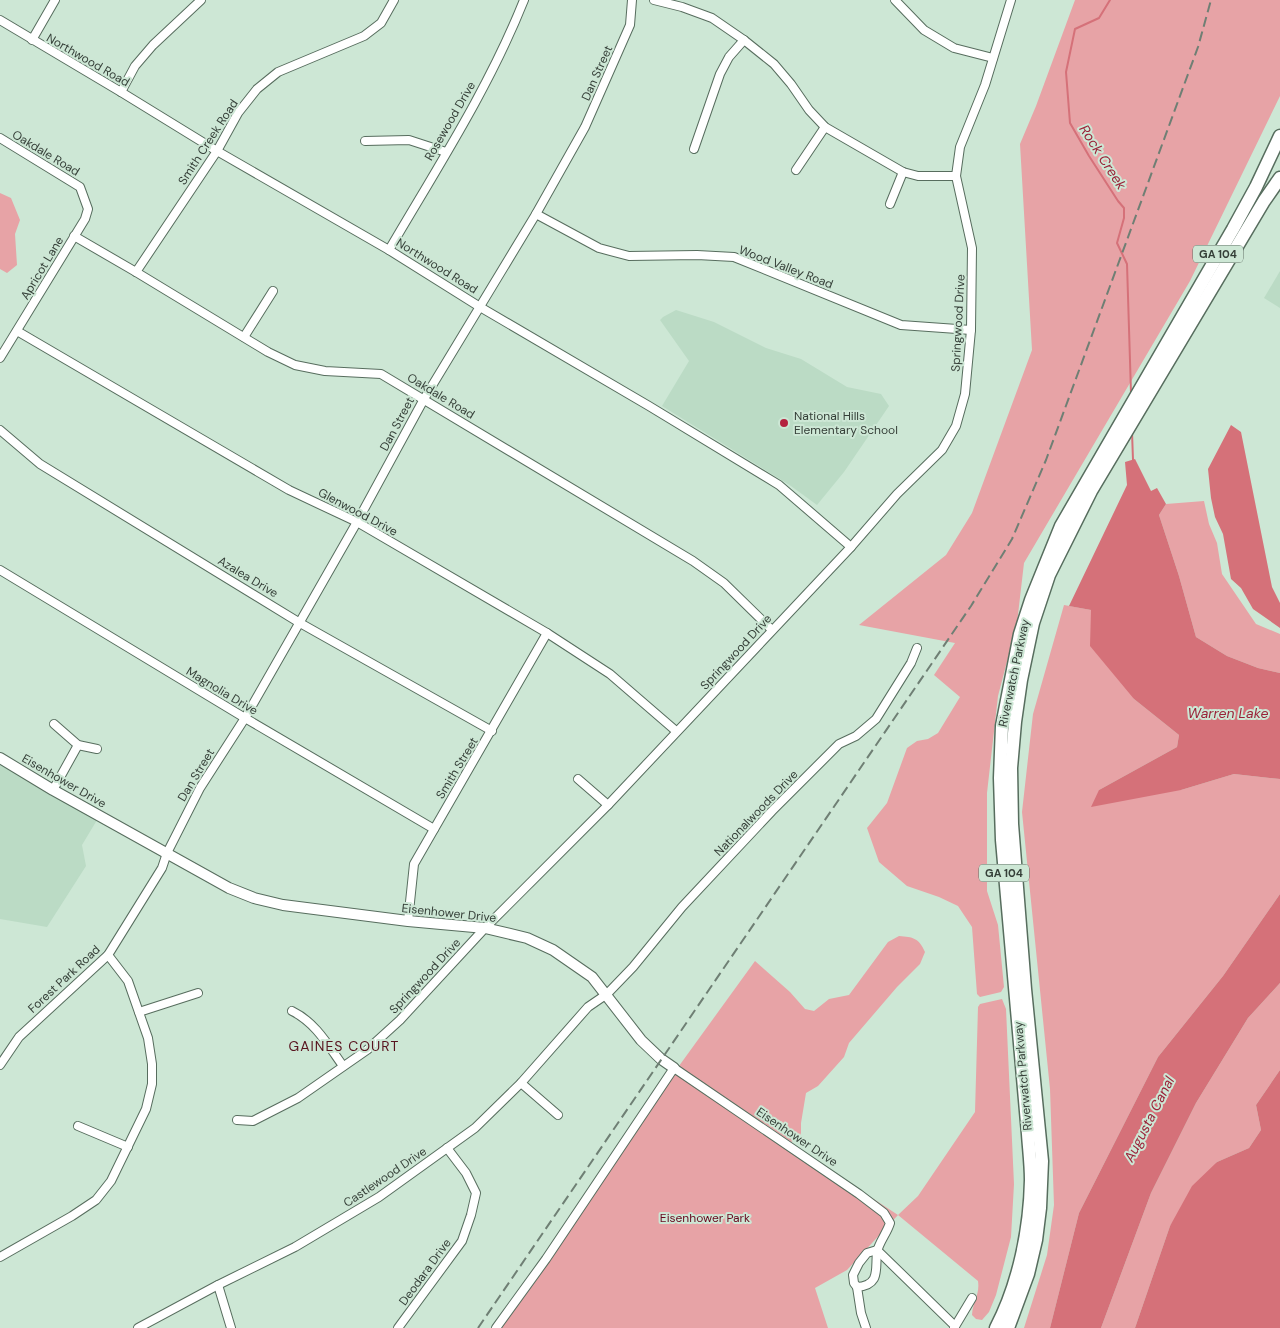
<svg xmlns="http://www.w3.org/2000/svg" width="1280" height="1328" viewBox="0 0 1280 1328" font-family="'DM Sans',sans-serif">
<rect width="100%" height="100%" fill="#cde7d5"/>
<g fill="#bbdbc5">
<polygon points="1280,271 1280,308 1264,298"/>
<polygon points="676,310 714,322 766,348 801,359 847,387 881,394 889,406 844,472 817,505 791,486 662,406 689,361 660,320 663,317"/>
<polygon points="0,764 97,820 82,845 86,866 47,927 0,919"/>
</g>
<g fill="#e7a3a6">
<polygon points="1075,0 1280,0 1280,96 1190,281 1024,563 1017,623 998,696 987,793 987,891 998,925 1004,987 1001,992 980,997 977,994 972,927 958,906 939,897 907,886 879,862 867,828 887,803 907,748 917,741 928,739 938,733 960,697 934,675 955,643 859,625 946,555 972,513 1032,350 1020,144 1036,106"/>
<polygon points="0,193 11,198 20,220 15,234 17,265 7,273 0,269"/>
<polygon points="1204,501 1209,524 1217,543 1222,574 1256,624 1280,634 1280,673 1258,668 1227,656 1196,637 1179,576 1159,515 1166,504"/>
<polygon points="1064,605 1091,610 1134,699 1179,735 1177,747 1099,790 1181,790 1234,774 1280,779 1280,894 1223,976 1158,1057 1079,1213 1050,1328 1024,1328 1047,1255 1054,1205 1050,1089 1022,812 1033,714"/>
<path d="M899,936C913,937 919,938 925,952L920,964L897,987L849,1043L844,1057L818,1086L806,1093L801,1123V1133L799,1138L791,1142L679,1066L755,961L790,992L805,1009L814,1011L829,999L849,995L888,942Z"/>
<polygon points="1280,983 1280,1070 1256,1105 1261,1130 1249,1148 1217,1162 1170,1226 1135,1328 1101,1328 1151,1193 1196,1103 1248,1018"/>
<path d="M1002,999L1006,1009L1014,1184L1011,1237L996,1295L989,1312L982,1320L976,1319L972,1315C973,1301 980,1295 978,1281L898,1215L847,1270L815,1288L828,1328H496L674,1068L898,1215L918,1196L975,1112L978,1007L980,1004Z"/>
</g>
<g fill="#d57179">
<polygon points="1231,425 1241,432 1272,587 1280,603 1280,628 1253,609 1241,588 1231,579 1223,534 1215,517 1211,498 1208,469"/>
<polygon points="1135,459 1151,491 1157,488 1166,504 1159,515 1179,576 1196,637 1227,656 1258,668 1280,673 1280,779 1234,774 1181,790 1091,807 1099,790 1177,747 1179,735 1134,699 1090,646 1091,610 1069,606 1127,485 1125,462"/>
<polygon points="1280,894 1280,983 1248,1018 1196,1103 1151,1193 1101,1328 1050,1328 1079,1213 1158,1057 1223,976"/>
<polygon points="1280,1070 1280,1328 1135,1328 1170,1226 1192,1186 1217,1162 1249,1148 1261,1130 1256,1105"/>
</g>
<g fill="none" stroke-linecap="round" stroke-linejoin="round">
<g stroke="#d57179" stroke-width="2">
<polyline points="1110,0 1099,18 1075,29 1066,72 1070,123 1089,156 1118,201 1124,208 1124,218 1117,243 1127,264 1131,393"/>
<polyline points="1132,432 1133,460"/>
</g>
<defs>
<g id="minor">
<polyline points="654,0 682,7 712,18 744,40 774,64 791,84 809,110 825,127 903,172 918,176 956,176"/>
<polyline points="895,0 924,30 954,48 993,58"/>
<polyline points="0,20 121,92 217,151 389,250 480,307 649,406 779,485 851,547"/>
<polyline points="32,40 55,0"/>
<polyline points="121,92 135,66 153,45 201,0"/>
<polyline points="0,138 80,187 88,209 85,219 0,358"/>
<polyline points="365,141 409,140 446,152"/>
<polyline points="694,149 720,74 729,57 744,40"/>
<polyline points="796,170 825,127"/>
<polyline points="890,204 903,172"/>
<polyline points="536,214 599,248 629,256 697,255 734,257 901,325 971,330"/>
<polyline points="74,236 136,272 268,352 295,365 325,371 381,374 693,561 724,583 772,630"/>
<path d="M389,250C437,168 489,88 524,0"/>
<polyline points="136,272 217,151 238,113 257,89 278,72 364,36 381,23 394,0"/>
<polyline points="17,331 289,490 357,522 547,633 610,674 676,731"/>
<polyline points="244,337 273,291"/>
<polyline points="0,430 40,464 300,623 492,731"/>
<polyline points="0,570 245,718 434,829"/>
<polyline points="54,724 78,745 97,749"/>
<polyline points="578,779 608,805"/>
<polyline points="53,790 78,745"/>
<polyline points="408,921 414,864 547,633"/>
<path d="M292,1011C315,1022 328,1045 343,1066"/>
<polyline points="139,1012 198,993"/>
<polyline points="0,1065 19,1037 108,955 162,868 167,853 200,788 245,718 357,522 424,399 536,214 585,127 630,25 632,0"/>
<polyline points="521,1083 558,1115"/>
<polyline points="237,1120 253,1121 298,1098 367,1050 400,1020 485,928 608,805 851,547 897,494 942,450 956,426 965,394 971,330 972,248 956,176 960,147 985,85 1011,0"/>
<polyline points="78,1126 128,1147"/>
<polyline points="877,1250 955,1326"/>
<polyline points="0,1257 72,1216 96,1200 111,1181 146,1109 152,1084 152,1064 148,1038 128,981 108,955"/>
<polyline points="218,1285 231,1328"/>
<polyline points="138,1328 218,1285 295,1247 379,1197 475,1128 521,1083 588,1007 607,994 633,967 682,907 772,811 839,744 856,736 876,719 911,663 917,648"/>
<polyline points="398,1328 462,1241 471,1215 476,1193 466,1173 447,1148"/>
<path d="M496,1328L546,1259L674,1068L859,1194L884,1213L890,1223C887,1233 879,1242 877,1252C875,1269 881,1285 857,1287"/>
<polyline points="866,1328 861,1313 857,1287 854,1283 853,1275 859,1263 867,1253 877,1250"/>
<polyline points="954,1328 972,1298"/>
</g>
<polyline id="tertiary" points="0,758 53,790 229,888 254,898 283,905 408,921 485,928 527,938 553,950 592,977 641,1040 661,1059 674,1068"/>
<g id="primary">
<path d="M996,1328C1019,1284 1030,1229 1031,1180C1031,1165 1029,1149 1028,1134L1002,840L1000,778L1002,726L1020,634L1031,600L1061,526L1233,229L1256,187L1280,136"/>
<polyline points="1008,1328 1028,1274 1036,1240 1040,1208 1042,1161 1025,989 1012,824 1011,768 1015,722 1021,680 1033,623 1049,575 1091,491 1264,201 1280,178"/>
</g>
</defs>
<use href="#minor" stroke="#576d5e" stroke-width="10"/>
<use href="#tertiary" stroke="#576d5e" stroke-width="12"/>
<use href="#primary" stroke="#576d5e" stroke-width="15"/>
<use href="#minor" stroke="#fff" stroke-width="8"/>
<use href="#tertiary" stroke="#fff" stroke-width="10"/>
<use href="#primary" stroke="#fff" stroke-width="12"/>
<polyline stroke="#6f7f74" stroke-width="2" stroke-dasharray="10 5" stroke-linecap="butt" points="478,1328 971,606 1012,539 1046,460 1198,47 1211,0"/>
</g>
<circle fill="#b4223f" stroke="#cde7d5" stroke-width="2" cx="784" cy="423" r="5"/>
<g text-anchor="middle" stroke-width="4" stroke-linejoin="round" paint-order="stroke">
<g fill="#cde7d5" stroke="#637167" stroke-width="1">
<rect x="1193" y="245.5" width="50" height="17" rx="4"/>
<rect x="979" y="864.5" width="50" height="17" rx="4"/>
</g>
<g font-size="11" font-weight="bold" fill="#353f38">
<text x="1218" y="258">GA 104</text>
<text x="1004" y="877">GA 104</text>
</g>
<g font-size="12" fill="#353f38" stroke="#cde7d5">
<text transform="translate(88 60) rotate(30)" y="4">Northwood Road</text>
<text transform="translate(597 73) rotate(-66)" y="4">Dan Street</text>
<text transform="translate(450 121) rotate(-60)" y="4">Rosewood Drive</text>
<text transform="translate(208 142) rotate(-57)" y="4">Smith Creek Road</text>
<text transform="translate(46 153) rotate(31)" y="4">Oakdale Road</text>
<text transform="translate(437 266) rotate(32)" y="4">Northwood Road</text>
<text transform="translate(786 267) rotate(21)" y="4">Wood Valley Road</text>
<text transform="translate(42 268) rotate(-59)" y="4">Apricot Lane</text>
<text transform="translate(958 323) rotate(-87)" y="4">Springwood Drive</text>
<text transform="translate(441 396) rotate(31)" y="4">Oakdale Road</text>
<text transform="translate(397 424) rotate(-62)" y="4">Dan Street</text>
<text transform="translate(358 512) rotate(28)" y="4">Glenwood Drive</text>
<text transform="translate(248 577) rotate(31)" y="4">Azalea Drive</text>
<text transform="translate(736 652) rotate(-47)" y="4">Springwood Drive</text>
<text transform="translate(1014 673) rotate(-78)" y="4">Riverwatch Parkway</text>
<text transform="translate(222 691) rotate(31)" y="4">Magnolia Drive</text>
<text transform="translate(457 768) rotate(-59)" y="4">Smith Street</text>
<text transform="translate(196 775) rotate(-59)" y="4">Dan Street</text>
<text transform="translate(64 781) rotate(30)" y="4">Eisenhower Drive</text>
<text transform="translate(756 813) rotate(-46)" y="4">Nationalwoods Drive</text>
<text transform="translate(449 913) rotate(6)" y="4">Eisenhower Drive</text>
<text transform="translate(425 976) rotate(-47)" y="4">Springwood Drive</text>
<text transform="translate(64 979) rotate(-43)" y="4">Forest Park Road</text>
<text transform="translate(1023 1076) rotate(-95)" y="4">Riverwatch Parkway</text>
<text transform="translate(797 1137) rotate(34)" y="4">Eisenhower Drive</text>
<text transform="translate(385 1177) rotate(-34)" y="4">Castlewood Drive</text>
<text transform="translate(425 1272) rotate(-54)" y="4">Deodara Drive</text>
</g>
<g font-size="12" fill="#353f38" stroke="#cde7d5" text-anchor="start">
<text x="794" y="420">National Hills<tspan x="794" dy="14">Elementary School</tspan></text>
</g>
<g font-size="12" fill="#66081e" stroke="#cde7d5">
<text x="705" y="1222">Eisenhower Park</text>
</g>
<g font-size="14" font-style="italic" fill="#9a2238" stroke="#cde7d5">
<text transform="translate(1103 157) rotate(57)" y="5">Rock Creek</text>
<text x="1228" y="718">Warren Lake</text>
<text transform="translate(1149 1119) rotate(-63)" y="5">Augusta Canal</text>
</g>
<g font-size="14" letter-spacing="1" fill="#58131e" stroke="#cde7d5">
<text x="344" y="1051">GAINES COURT</text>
</g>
</g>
</svg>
